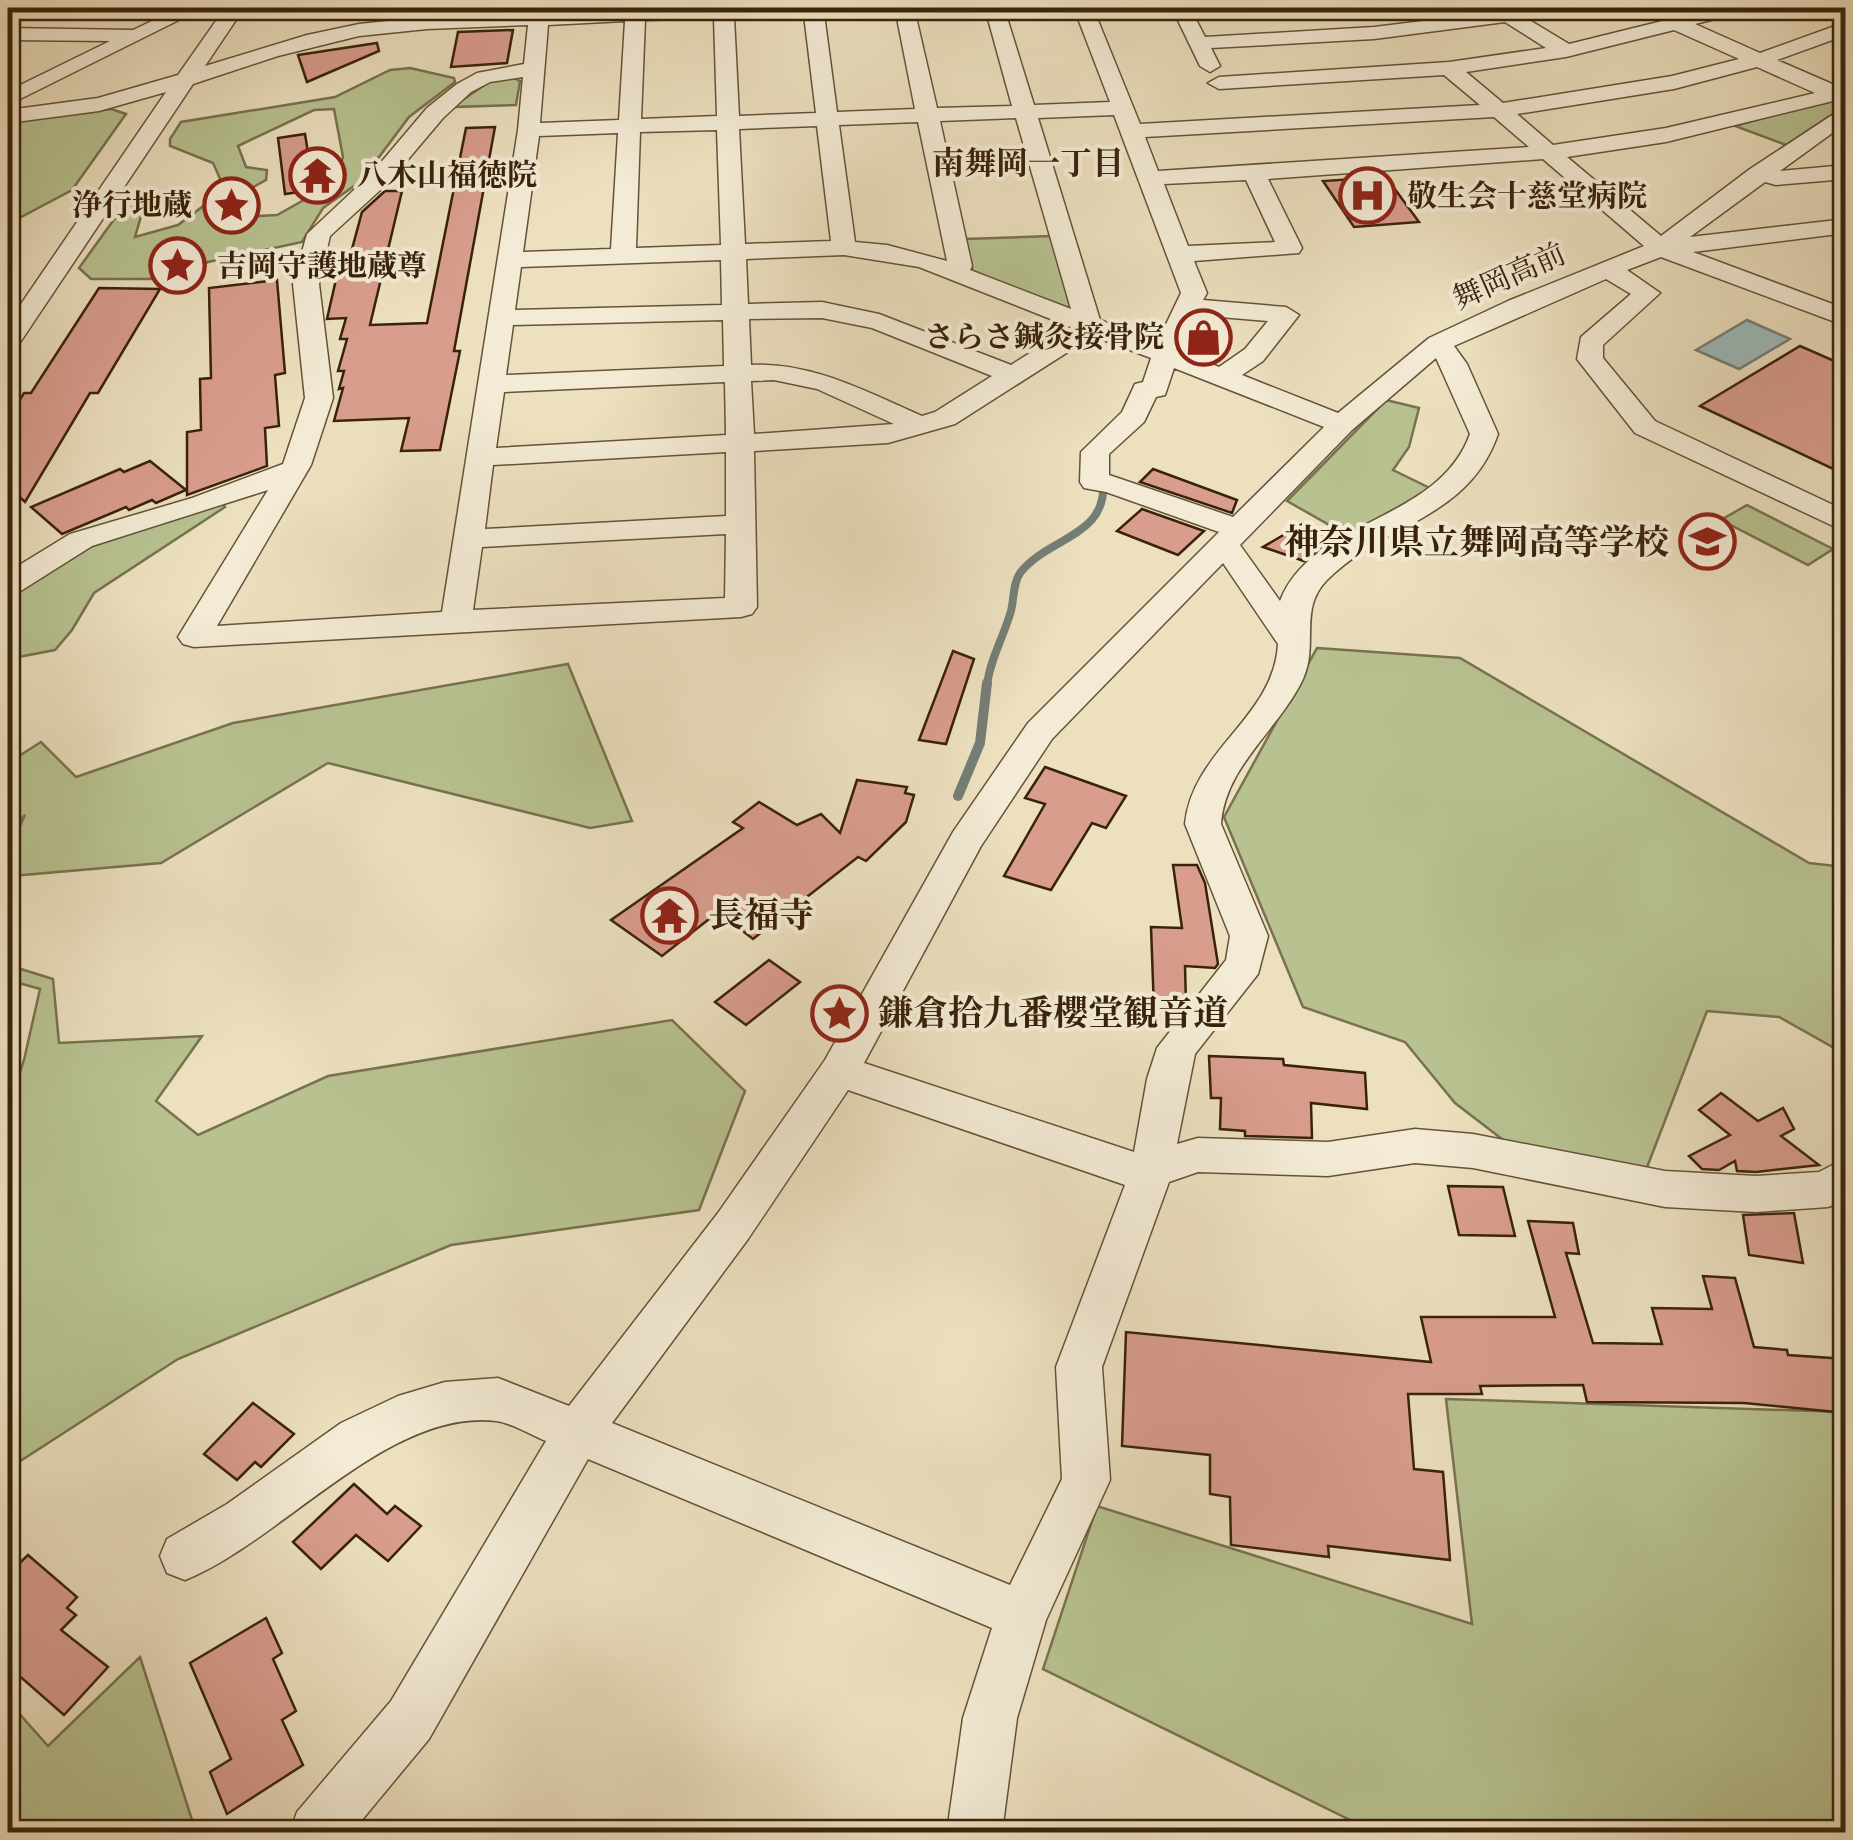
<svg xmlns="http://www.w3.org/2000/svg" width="1853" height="1840" viewBox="0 0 1853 1840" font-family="'Libre Bodoni','Noto Serif JP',serif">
<rect width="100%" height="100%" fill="#ece0bf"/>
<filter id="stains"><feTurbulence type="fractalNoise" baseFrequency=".002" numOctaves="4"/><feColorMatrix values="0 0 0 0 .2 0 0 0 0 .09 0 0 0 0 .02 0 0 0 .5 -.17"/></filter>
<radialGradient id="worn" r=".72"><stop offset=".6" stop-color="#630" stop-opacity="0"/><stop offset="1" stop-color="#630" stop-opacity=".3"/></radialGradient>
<g fill="#b8c291" stroke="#78724e" stroke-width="2.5">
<polygon points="410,68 454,78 455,82 409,117 361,181 323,208 302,242 208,262 169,279 91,279 79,268 120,211 132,207 142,213 135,237 178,225 214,198 228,203 243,217 277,215 336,182 343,157 334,109 314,110 238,146 246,167 267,170 266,180 239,195 226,192 213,163 170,146 170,139 181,122 335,97 390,70"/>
<polygon points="512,77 520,81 516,105 452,107 492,80"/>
<polygon points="1836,97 1845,106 1786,145 1735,126"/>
<polygon points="111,109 126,114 72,190 8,224 8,120"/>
<polygon points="1051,236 1073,313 973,272 965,239"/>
<polygon points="1386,400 1419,408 1409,447 1393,470 1434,490 1354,539 1287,501"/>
<polygon points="221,501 225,507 94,593 72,630 55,650 8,659 8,589 83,542"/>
<polygon points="1747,505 1833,549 1808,565 1721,520"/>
<polygon points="1317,648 1460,658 1809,863 1845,867 1845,1054 1779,1017 1707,1011 1646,1170 1515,1149 1455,1103 1405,1042 1303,1007 1224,817"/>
<polygon points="568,664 632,821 590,828 328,763 161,863 12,876 8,887 8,853 25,815 8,832 8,763 41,742 76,777 233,723"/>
<polygon points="8,965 53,979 59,1043 202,1036 156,1101 198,1135 328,1076 672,1020 745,1091 699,1210 451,1245 178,1359 8,1469 8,1109 24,1060 40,989 8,980"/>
<polygon points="1446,1399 1845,1412 1845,1832 1364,1832 1354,1822 1043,1669 1097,1506 1472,1624"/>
<polygon points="140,1657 193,1823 188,1832 8,1832 8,1701 48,1746"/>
</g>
<polygon fill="#9dbbbc" stroke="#757e75" stroke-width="2.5" points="1747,320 1790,339 1739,369 1696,350"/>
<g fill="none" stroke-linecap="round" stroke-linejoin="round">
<path stroke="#757e75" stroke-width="8" d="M987,685C990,659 1004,636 1011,611C1014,599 1013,583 1020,573C1049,536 1108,537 1103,481"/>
<polyline stroke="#757e75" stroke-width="10" points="958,796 980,743 987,683"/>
</g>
<g fill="#d99d8e" stroke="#39220b" stroke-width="2.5">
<polygon points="513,30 507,63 451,67 458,32"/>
<polygon points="377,43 379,51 307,82 298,55"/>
<polygon points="495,127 454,351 460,351 440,450 401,451 409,418 334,421 343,388 339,389 344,371 338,371 347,339 340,339 346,318 327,319 337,275 345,275 362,212 385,191 402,191 370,325 427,323 466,128"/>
<polygon points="305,134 314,190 285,194 278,138"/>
<polygon points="1386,177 1419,222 1354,227 1323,181"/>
<polygon points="277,280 285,373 275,375 279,426 265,428 267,466 187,495 187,432 201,430 200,379 211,378 209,288"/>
<polygon points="99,288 160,289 98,393 90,393 25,502 8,486 8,419 24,393 31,393"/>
<polygon points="1800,346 1846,366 1846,475 1700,406"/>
<polygon points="150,461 186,490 156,503 152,500 129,510 126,507 62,534 31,507 120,469 124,472"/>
<polygon points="1153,469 1237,500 1232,513 1140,482"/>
<polygon points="1142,509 1204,531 1178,555 1117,531"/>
<polygon points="1304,523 1332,540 1304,561 1263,547"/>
<polygon points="953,651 974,659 946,744 919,740"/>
<polygon points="1045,767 1126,796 1106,828 1092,823 1051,890 1004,876 1045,804 1025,798"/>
<polygon points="857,780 907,787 905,793 914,795 906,822 866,861 858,857 753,939 718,912 662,956 611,920 743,828 733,822 759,802 797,825 821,814 840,833"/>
<polygon points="1173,865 1197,865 1205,883 1218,964 1215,968 1185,966 1186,1005 1181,1011 1154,1009 1151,927 1182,928"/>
<polygon points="769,960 800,982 746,1025 715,1002"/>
<polygon points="1209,1056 1283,1059 1284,1065 1365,1073 1367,1109 1311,1103 1312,1138 1245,1136 1245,1131 1220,1129 1221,1098 1211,1098"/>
<polygon points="1721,1093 1758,1121 1783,1108 1794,1129 1781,1136 1819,1165 1756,1172 1737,1171 1735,1161 1719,1170 1702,1169 1689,1156 1730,1135 1699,1110"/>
<polygon points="1448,1186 1503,1187 1515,1236 1459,1235"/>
<polygon points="1794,1213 1803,1263 1749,1255 1743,1215"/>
<polygon points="1528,1221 1573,1223 1579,1254 1566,1253 1593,1343 1662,1344 1652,1308 1712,1309 1703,1276 1735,1278 1754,1347 1787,1350 1788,1355 1846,1359 1846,1413 1744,1403 1587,1402 1583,1385 1480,1386 1482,1394 1408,1394 1414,1469 1443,1472 1450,1560 1328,1546 1329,1557 1231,1545 1230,1497 1210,1494 1210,1455 1122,1446 1126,1332 1431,1362 1421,1317 1555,1317"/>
<polygon points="253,1403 294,1434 261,1467 255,1462 237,1480 204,1454"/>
<polygon points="354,1484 387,1514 395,1506 421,1526 388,1561 356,1535 321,1569 293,1542"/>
<polygon points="28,1555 77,1597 67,1608 76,1615 61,1630 108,1667 64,1715 8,1666 8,1574"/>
<polygon points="266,1618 282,1653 273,1659 296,1711 282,1720 303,1765 227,1814 210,1772 231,1759 190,1663"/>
</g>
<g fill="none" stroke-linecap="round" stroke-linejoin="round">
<defs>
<g id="minor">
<polygon points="179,8 203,8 8,105 8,91 110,41 8,40 8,28 133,30"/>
<path d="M225,8H244L205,66L307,35L359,24L427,17L533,13L536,8H554L553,12L635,8H846L844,12L824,14L837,112L915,109L895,8H914L937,108L1012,106L985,8H1004L1034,105L1110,102L1074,8H1093L1140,124L1480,105L1444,75L1219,89L1208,83L1219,77L1449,62L1546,48L1505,22L1374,39L1211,48L1220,66L1210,72L1200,66L1172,8H1190L1205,37L1374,27L1489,13L1486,8H1558L1556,12L1526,18L1569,44L1715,8H1745L1743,12L1695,24L1760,53L1846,22V35L1777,60L1846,90V104L1833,101L1666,142L1567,157L1661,236L1750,169L1846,106V123L1780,171L1846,165V179L1776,185L1765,182L1690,237L1846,219V233L1693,252L1846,309V326L1661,257L1627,270L1660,293L1603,345V358L1655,421L1846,511V532L1635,433L1577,359L1581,337L1631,294L1606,279L1454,346L1467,364L1498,434C1468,520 1385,522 1327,580C1298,609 1319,645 1303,679C1278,731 1225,766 1221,824L1268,936L1258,974L1195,1054L1177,1144L1198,1138L1328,1142L1415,1129L1473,1134L1665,1171L1756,1176L1819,1172L1846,1158V1200L1828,1207L1756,1212L1665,1207L1473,1168L1415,1163L1328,1176L1198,1172L1169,1182L1102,1367L1110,1480L1046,1620L1017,1718L1002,1832H947L963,1718L992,1628L588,1459L429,1739L352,1832H290L297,1812L391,1701L546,1441C531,1435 512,1423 496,1421C389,1408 282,1541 185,1580L167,1573L160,1556L167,1539L227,1504L341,1423L398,1396L445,1382L498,1378L569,1406L718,1213L825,1060L953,832L1028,723L1219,532L1106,492L1084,488L1080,482L1081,452L1122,412L1135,384L1143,382L1151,358L1093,336L955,424L888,443L754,451L757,607L752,614L741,617L194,647L183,644L178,637L268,490L92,546L19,592L8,594V572L70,534L192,498L283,464L305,398L293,284L307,234L372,173L427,108L457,84L477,73L524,64L528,25L427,29L359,36L278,56L193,84L17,347L8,349V323L166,92L99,111L8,123V110L98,98L178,75ZM804,15L816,113L739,116L734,17ZM714,18L717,116L641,119L645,20ZM625,21L619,120L540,123L548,25ZM1674,30L1739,59L1672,76L1503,103L1466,72L1566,57ZM1757,67L1815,93L1666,128L1553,145L1517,114L1674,89ZM523,77L518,130L442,612L217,626L311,465L333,398L319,284L330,236L388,183L443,118L471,92L490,82ZM1114,115L1181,293L1157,343L1100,320L1038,118ZM1494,117L1529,147L1158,171L1145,137ZM1016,118L1071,309L970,270L972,266L940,121ZM918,122L947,261L887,245L855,242L839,125ZM817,126L831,241L745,244L739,129ZM717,130L721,245L636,248L640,132ZM618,133L611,249L523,252L539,136ZM1543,159L1644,246L1508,301L1429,338L1338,413L1242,375L1263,361L1299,315L1286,307L1203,300L1207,293L1194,261L1299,253L1302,248L1268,179ZM1246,180L1275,242L1188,246L1164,184ZM844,255L919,267L1071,327L1011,365L879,314L822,302L748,304L746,259ZM721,260L722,305L515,310L521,267ZM1196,315L1268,321L1245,349L1219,367L1180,351ZM822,318L872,328L992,376L935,412L922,416C867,392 812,362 751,365L749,319ZM723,320L724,366L506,375L513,325ZM1436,358L1470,434C1438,523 1312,518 1280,601L1240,545L1352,430ZM1174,368L1324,427L1233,517L1109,475V454L1144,422L1156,397L1165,395ZM774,380L817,389L894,424L754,434L751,381ZM725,382L726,435L496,448L504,392ZM726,452V516L485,529L493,465ZM726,534L725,598L473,610L482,547ZM1223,563L1278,644C1274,718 1192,750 1185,824L1230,936L1226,960L1157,1048L1147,1079L1134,1152L864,1063L981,846L1052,739ZM848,1090L1125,1185L1056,1367L1062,1479L1010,1585L612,1423L748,1239Z"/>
</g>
</defs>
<use href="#minor" stroke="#665238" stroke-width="3"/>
<use href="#minor" fill="#f3ebd5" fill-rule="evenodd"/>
</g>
<defs>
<symbol id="temple-ring" viewBox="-11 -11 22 22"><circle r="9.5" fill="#f3ebd5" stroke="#8f2418" stroke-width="1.5"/><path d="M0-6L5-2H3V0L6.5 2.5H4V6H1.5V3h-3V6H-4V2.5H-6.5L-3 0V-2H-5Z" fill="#8f2418"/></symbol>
<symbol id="hospital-ring" viewBox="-11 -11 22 22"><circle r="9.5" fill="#f3ebd5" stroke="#8f2418" stroke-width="1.5"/><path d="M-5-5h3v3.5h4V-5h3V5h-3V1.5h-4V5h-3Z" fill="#8f2418"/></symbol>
<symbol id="sight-ring" viewBox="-11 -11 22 22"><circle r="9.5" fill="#f3ebd5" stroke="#8f2418" stroke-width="1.5"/><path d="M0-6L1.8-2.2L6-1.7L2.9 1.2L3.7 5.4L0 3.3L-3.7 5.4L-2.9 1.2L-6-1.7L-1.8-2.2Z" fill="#8f2418"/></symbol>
<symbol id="shop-ring" viewBox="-11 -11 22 22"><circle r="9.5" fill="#f3ebd5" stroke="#8f2418" stroke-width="1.5"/><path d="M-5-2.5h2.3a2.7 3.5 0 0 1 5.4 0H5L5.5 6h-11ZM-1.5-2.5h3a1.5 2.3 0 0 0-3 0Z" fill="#8f2418"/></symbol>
<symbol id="school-ring" viewBox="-11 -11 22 22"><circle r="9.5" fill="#f3ebd5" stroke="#8f2418" stroke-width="1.5"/><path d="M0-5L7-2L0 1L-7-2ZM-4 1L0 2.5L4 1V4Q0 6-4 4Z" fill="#8f2418"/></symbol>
</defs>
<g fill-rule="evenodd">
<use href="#temple-ring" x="286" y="144" width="63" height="63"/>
<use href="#hospital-ring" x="1336" y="164" width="63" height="63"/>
<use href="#sight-ring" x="200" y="174" width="63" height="63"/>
<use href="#sight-ring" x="146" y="234" width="63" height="63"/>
<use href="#shop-ring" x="1172" y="306" width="63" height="63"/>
<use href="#school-ring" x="1676" y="510" width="63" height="63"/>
<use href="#temple-ring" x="638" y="884" width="63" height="63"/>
<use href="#sight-ring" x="808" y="982" width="63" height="63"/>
</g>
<g text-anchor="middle" stroke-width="8" stroke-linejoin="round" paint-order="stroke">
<g font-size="30" font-weight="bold" fill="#39220b" stroke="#f3ebd5" text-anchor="start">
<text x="357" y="185">八木山福徳院</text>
<text x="1407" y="206">敬生会十慈堂病院</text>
<text x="192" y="215" text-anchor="end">浄行地蔵</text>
<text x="217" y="276">吉岡守護地蔵尊</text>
<text x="1164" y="347" text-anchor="end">さらさ鍼灸接骨院</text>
</g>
<g font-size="30" fill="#39220b" stroke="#f3ebd5">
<text transform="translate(1509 276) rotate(-24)" y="10">舞岡高前</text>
</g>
<g font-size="32" font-weight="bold" fill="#39220b" stroke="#f3ebd5">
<text x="1028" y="174">南舞岡一丁目</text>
</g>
<g font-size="35" font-weight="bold" fill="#39220b" stroke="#f3ebd5" text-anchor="start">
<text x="1669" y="554" text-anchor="end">神奈川県立舞岡高等学校</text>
<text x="709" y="927">長福寺</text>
<text x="878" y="1025">鎌倉拾九番櫻堂観音道</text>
</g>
</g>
<rect width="1853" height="1840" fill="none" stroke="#ece0bf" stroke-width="40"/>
<rect x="10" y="10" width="1833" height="1820" fill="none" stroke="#39220b" stroke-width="5"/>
<rect x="20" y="20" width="1813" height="1800" fill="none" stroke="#39220b" stroke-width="2.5"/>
<rect width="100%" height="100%" filter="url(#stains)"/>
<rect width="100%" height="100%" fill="url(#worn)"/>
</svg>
